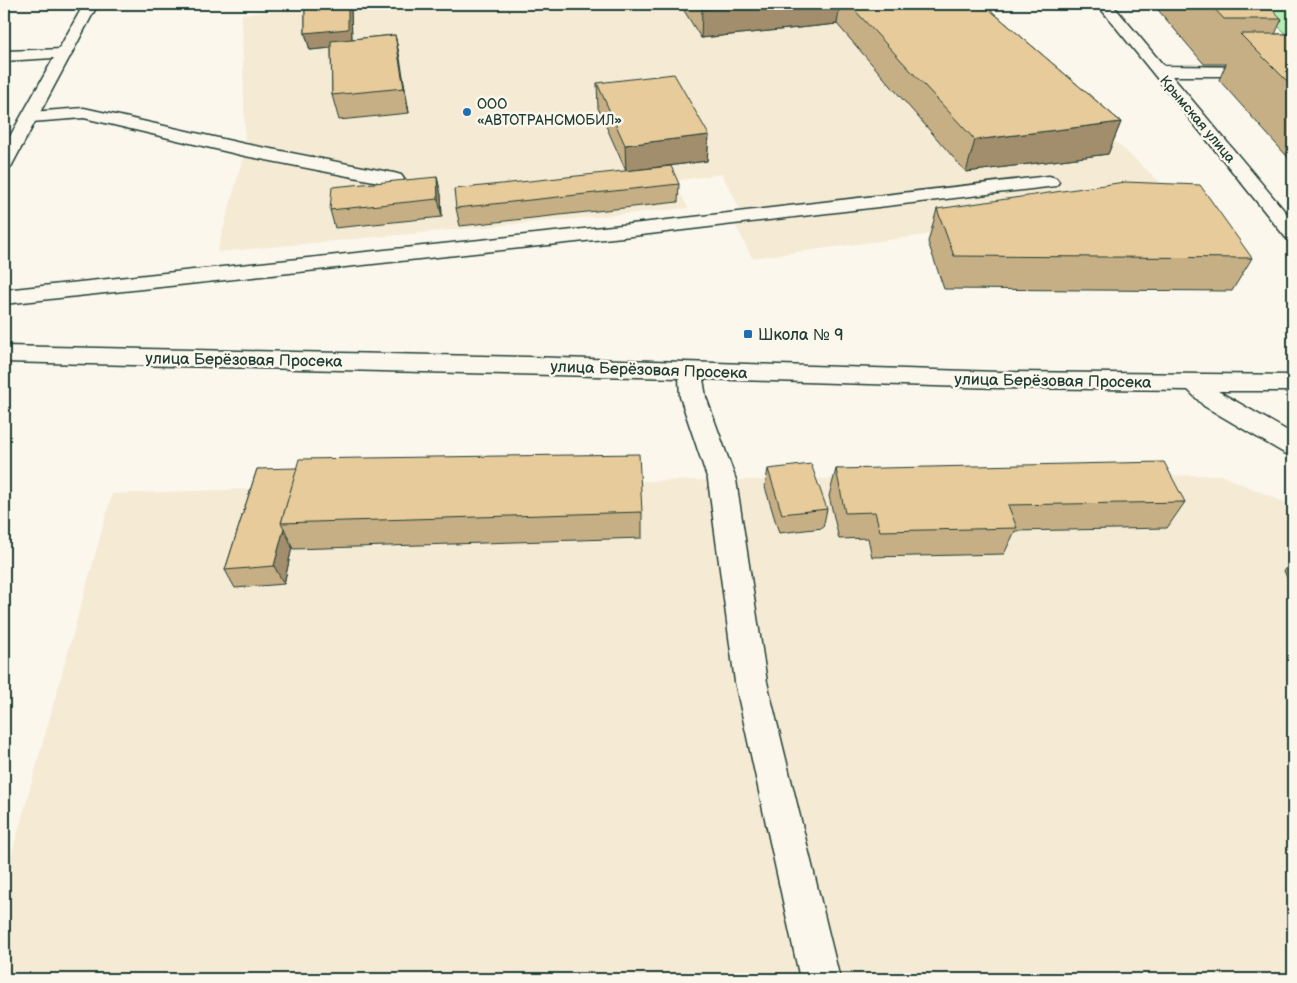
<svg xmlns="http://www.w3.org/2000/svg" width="1297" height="983" viewBox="0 0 1297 983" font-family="'Balsamiq Sans',sans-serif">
<rect width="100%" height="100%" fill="#fbf7ec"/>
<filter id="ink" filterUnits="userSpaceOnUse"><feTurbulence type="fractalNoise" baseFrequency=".02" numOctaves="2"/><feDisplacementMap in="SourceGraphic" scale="10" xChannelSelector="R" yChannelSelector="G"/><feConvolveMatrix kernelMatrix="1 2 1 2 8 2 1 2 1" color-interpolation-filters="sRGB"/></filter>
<g filter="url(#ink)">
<g fill="#f5ead4">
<polygon points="364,4 963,4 1181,201 752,258 736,226 744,217 722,174 674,181 688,208 217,252 245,150 242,14"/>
<polygon points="1221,475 1293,506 1293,979 4,979 4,882 112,494 306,487 640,481"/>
</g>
<polygon fill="#b5eeb1" stroke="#6a9672" points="1254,4 1293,4 1293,40"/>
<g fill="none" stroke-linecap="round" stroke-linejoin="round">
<defs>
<g id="minor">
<polygon points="1097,4 1112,4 1164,66 1267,67 1269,71 1267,75 1261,76 1172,76 1293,221 1293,240 1286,238"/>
<polygon points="64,49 72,54 70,57 4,61 4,51"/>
<polygon points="84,108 245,144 394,173 401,175 404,179 401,183 394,185 245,156 84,118 31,122 25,121 22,117 25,113 31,112"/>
<polygon points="1049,176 1056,178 1059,182 1056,186 641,235 4,304 4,290 641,223"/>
<polygon points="4,346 528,357 999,372 1293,375 1293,391 1218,391 1293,434 1293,455 1284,453 1204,406 1188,390 999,388 703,379 706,397 736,480 767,682 840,979 800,979 735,682 708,480 680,397 679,378 4,362"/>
</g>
<polygon id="major" points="84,4 98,4 13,163 11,167 4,169 4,147"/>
</defs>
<use href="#minor" stroke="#1f3d34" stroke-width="3"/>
<use href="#major" stroke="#1f3d34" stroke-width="3"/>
<use href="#minor" fill="#fbf7ec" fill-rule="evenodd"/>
<use href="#major" fill="#fbf7ec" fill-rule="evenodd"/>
</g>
<g fill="#c7af85" stroke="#1f3d34">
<polygon points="305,4 350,4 351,8 352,39 395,35 400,59 409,113 339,120 332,95 331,48 310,50 305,33"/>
<polygon points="680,4 983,4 1121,122 1108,154 966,172 837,24 701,38"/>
<polygon points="1153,4 1266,4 1282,19 1275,34 1293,34 1293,163 1219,80 1226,64 1204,64"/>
<polygon points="597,83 709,135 707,161 628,171 679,184 678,202 460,226 456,208 626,171 598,108"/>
<polygon points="437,177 441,195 442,217 335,228 330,210"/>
<polygon points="937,209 1252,258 1232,291 944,289 928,242"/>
<polygon points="257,469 642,512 642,538 293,549 292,547 284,584 235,588 225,570"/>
<polygon points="768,469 827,509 823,528 779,533 765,487"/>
<polygon points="836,469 1185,502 1167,528 1015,531 1004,554 872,557 868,538 839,539 829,496"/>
<polygon points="1293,561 1293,590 1284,571"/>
</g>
<g fill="#a28e6c" stroke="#1f3d34">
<polygon points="348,4 350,4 351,8 352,46 310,50 305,33"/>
<polygon points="753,4 840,4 837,24 701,38 702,9"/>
<polygon points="395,35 400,59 409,113 404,88"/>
<polygon points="1121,122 1108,154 966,172 975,140"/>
<polygon points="709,135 707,161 626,171 625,145"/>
<polygon points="437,177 441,195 442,217 438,199"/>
<polygon points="284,528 292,547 284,584 274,566"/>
</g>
<g fill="#e7cb9b" stroke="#1f3d34">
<polygon points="305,4 348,4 348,29 305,33"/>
<polygon points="699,4 753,4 702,9"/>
<polygon points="849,4 983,4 1121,122 975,140"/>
<polygon points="1210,4 1266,4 1282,19 1224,19"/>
<polygon points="1240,34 1293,34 1293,87"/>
<polygon points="395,35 404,88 332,95 331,41"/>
<polygon points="674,74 709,135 625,145 597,83"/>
<polygon points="671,166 679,184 456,208 454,189"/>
<polygon points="437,177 438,199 330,210 332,187"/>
<polygon points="1125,182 1200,185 1252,258 954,256 937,209"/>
<polygon points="639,454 642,512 281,523 299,459"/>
<polygon points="1164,462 1185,502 1008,505 1017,528 880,531 875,512 845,513 836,469"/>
<polygon points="811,464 827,509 782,514 768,469"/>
<polygon points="297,468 281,523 284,528 274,566 225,570 257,469"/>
</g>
</g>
<g fill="#1f6fb2" stroke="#fbf7ec" stroke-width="2">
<circle cx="467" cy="112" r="5"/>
<rect x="743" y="329" width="10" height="10" rx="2.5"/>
</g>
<g text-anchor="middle" stroke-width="5" stroke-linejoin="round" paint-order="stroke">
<g font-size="14" fill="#1f3d34" stroke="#fbf7ec" text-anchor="start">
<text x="477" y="109">ООО<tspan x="477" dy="16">«АВТОТРАНСМОБИЛ»</tspan></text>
</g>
<g font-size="14" fill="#1f3d34" stroke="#fbf7ec">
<text transform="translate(1198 119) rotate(50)" y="5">Крымская улица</text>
</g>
<g font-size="16" fill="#1f3d34" stroke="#fbf7ec" text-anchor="start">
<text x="758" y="340">Школа № 9</text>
</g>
<g font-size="16" fill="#1f3d34" stroke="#fbf7ec">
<text transform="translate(244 359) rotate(1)" y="6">улица Берёзовая Просека</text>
<text transform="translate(649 369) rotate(2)" y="6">улица Берёзовая Просека</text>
<text transform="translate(1053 380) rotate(1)" y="6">улица Берёзовая Просека</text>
</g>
</g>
<rect width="1297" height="983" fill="none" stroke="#fbf7ec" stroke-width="20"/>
<rect x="10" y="10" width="1277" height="963" fill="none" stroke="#1f3d34" stroke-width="2" filter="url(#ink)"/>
</svg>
